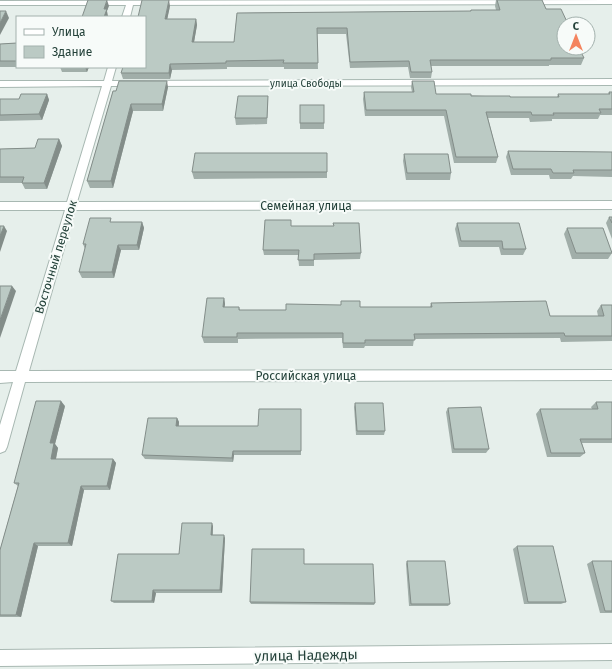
<svg xmlns="http://www.w3.org/2000/svg" width="612" height="669" viewBox="0 0 612 669" font-family="'Fira Sans',sans-serif">
<rect width="100%" height="100%" fill="#e6efeb"/>
<g fill="none" stroke-linecap="round" stroke-linejoin="round">
<defs>
<g id="minor">
<polygon points="612,0 612,4 133,5 130,17 122,17 126,5 0,5 0,1"/>
<polygon points="108,67 116,67 112,81 612,79 612,85 111,86 77,202 612,201 612,209 75,210 29,371 612,370 612,380 25,382 7,447 5,451 0,453 0,425 13,382 0,383 0,371 16,371 65,210 0,210 0,202 67,202 102,86 0,87 0,81 104,81"/>
<polygon points="612,644 612,660 0,666 0,650"/>
</g>
</defs>
<use href="#minor" stroke="#a8b8b2" stroke-width="2"/>
<use href="#minor" fill="#fff" fill-rule="evenodd"/>
</g>
<g fill="#a1aea9">
<polygon points="496,0 542,0 546,9 584,58 581,65 549,65 549,66 431,66 432,72 431,78 410,78 408,67 350,68 346,34 317,34 318,69 284,69 284,67 227,67 227,69 172,70 170,79 123,79 121,73 145,67 170,6 167,19 196,19 197,25 194,42 234,42 237,13 470,11 471,10 496,10 495,6"/>
<polygon points="17,43 17,67 28,67 0,67 0,44"/>
<polygon points="60,67 89,67 87,72 62,72"/>
<polygon points="412,81 436,94 510,97 557,97 558,94 608,94 609,92 612,92 612,115 600,115 598,119 552,119 552,121 530,122 529,118 488,118 498,157 496,163 454,163 444,116 365,116 363,99 364,92 412,92 411,87"/>
<polygon points="168,87 163,111 133,111 113,188 90,188 87,181 113,91"/>
<polygon points="47,94 49,100 42,120 0,121 0,99 19,99"/>
<polygon points="268,96 268,102 267,124 236,125 235,118"/>
<polygon points="300,105 324,123 324,129 300,129"/>
<polygon points="59,139 62,146 47,189 25,189 22,183 0,183 0,149 35,148"/>
<polygon points="508,151 612,152 612,177 573,176 571,179 550,179 549,175 511,175 506,157"/>
<polygon points="404,154 451,173 450,180 406,180 403,161"/>
<polygon points="192,172 327,172 327,178 194,179"/>
<polygon points="609,217 612,217 612,239 606,223"/>
<polygon points="113,222 142,222 144,228 139,250 121,250 114,278 82,278 79,272 85,249 83,244"/>
<polygon points="457,223 526,249 523,255 501,255 499,247 459,247 455,229"/>
<polygon points="291,226 361,253 360,259 314,260 314,266 299,266 298,255 264,255 263,250"/>
<polygon points="567,228 612,252 612,253 608,259 572,259 564,234"/>
<polygon points="224,298 225,304 224,307 239,307 240,310 286,310 341,305 341,301 360,307 430,307 431,303 550,316 598,316 597,311 601,305 612,305 612,341 561,342 560,338 414,339 413,346 365,346 364,348 343,348 342,338 238,339 238,343 204,343 202,337"/>
<polygon points="596,402 612,402 612,443 582,443 585,453 580,457 547,457 536,414 540,409 592,409 591,407"/>
<polygon points="355,403 385,431 384,435 356,435 354,407"/>
<polygon points="65,406 55,444 58,448 56,459 113,459 116,463 110,490 84,490 72,546 38,546 21,617 0,617 0,550 18,486 14,483"/>
<polygon points="448,408 489,449 486,453 452,453 446,412"/>
<polygon points="301,409 301,455 234,455 233,462 145,459 142,455 177,418 179,422 179,426 258,426"/>
<polygon points="213,526 213,535 225,538 222,593 156,593 154,603 114,603 111,601 179,554"/>
<polygon points="517,546 566,602 561,604 524,604 513,549"/>
<polygon points="407,561 450,604 448,606 409,606 406,564"/>
<polygon points="592,561 612,561 612,613 600,613 587,564"/>
<polygon points="304,564 375,603 374,605 251,604 250,602"/>
</g>
<g fill="#838d89">
<polygon points="107,0 109,6 107,11 108,16 108,17 104,17 104,9"/>
<polygon points="169,0 170,6 166,25 165,19"/>
<polygon points="6,11 9,18 0,35 0,23"/>
<polygon points="196,19 197,25 193,48 192,42"/>
<polygon points="170,64 172,70 170,79 169,73"/>
<polygon points="85,67 89,67 87,72"/>
<polygon points="167,81 168,87 163,111 162,104"/>
<polygon points="47,94 49,100 42,120 39,114"/>
<polygon points="131,104 133,111 113,188 111,181"/>
<polygon points="59,139 62,146 47,189 44,183"/>
<polygon points="142,222 144,228 139,250 137,245"/>
<polygon points="4,226 7,231 0,252 0,236"/>
<polygon points="118,245 121,250 114,278 112,272"/>
<polygon points="12,286 16,291 0,338 0,320"/>
<polygon points="224,298 225,304 224,312 223,307"/>
<polygon points="61,401 65,406 55,444 58,448 55,463 51,459 50,443"/>
<polygon points="177,418 179,422 178,430 176,426"/>
<polygon points="233,451 234,455 233,462 232,458"/>
<polygon points="113,459 116,463 110,490 107,486"/>
<polygon points="81,486 84,490 72,546 68,543"/>
<polygon points="212,523 213,526 212,538 211,535"/>
<polygon points="224,535 225,538 222,593 220,590"/>
<polygon points="34,543 38,546 21,617 16,615"/>
<polygon points="153,590 156,593 154,603 152,601"/>
</g>
<g fill="#bbcac4" stroke="#838d89">
<polygon points="88,0 107,0 104,9 107,9 104,17 82,17"/>
<polygon points="142,0 169,0 165,19 196,19 192,42 234,42 237,13 471,11 471,10 500,10 497,0 542,0 546,9 561,9 568,24 564,24 564,48 579,48 584,58 551,58 551,60 430,60 432,72 411,72 409,61 350,62 347,28 317,28 318,63 283,63 284,60 226,61 226,63 170,64 169,73 121,73 123,67 145,67 145,17 138,17"/>
<polygon points="0,11 6,11 0,23"/>
<polygon points="17,43 17,61 0,61 0,44"/>
<polygon points="119,81 167,81 162,104 131,104 111,181 87,181 113,91 116,91"/>
<polygon points="412,81 434,81 436,94 471,94 471,96 510,96 510,97 559,97 558,94 610,94 609,92 612,92 612,109 599,109 601,113 553,113 554,115 532,115 531,112 486,112 498,157 456,157 446,110 366,110 364,92 414,92"/>
<polygon points="21,94 47,94 39,114 0,115 0,99 19,99"/>
<polygon points="238,96 268,96 267,118 235,118"/>
<rect x="300" y="105" width="24" height="18"/>
<polygon points="38,139 59,139 44,183 22,183 24,177 0,177 0,149 35,148"/>
<polygon points="508,151 612,152 612,170 573,170 574,173 553,173 551,169 513,169"/>
<polygon points="195,153 327,153 327,172 192,172"/>
<polygon points="404,154 448,154 451,173 407,173"/>
<polygon points="609,217 612,217 612,223"/>
<polygon points="90,218 111,218 110,222 142,222 137,245 118,245 112,272 79,272 86,244 83,244"/>
<polygon points="265,220 291,220 291,226 334,226 333,223 359,223 361,253 314,254 314,260 298,260 299,250 263,250"/>
<polygon points="457,223 519,223 526,249 503,249 502,241 461,241"/>
<polygon points="0,226 4,226 0,236"/>
<polygon points="567,228 603,228 612,253 576,253"/>
<polygon points="0,286 12,286 0,320"/>
<polygon points="207,298 224,298 223,307 239,307 239,310 286,310 286,304 341,305 341,301 360,301 360,307 432,307 431,303 546,301 550,316 604,316 601,305 612,305 612,336 565,336 564,333 414,334 415,340 365,340 365,343 343,343 343,333 237,333 237,337 202,337"/>
<polygon points="36,401 61,401 50,443 54,443 51,459 113,459 107,486 81,486 68,543 34,543 16,615 0,615 0,550 19,483 14,483"/>
<polygon points="596,402 612,402 612,439 580,439 585,453 551,453 540,409 598,409"/>
<polygon points="355,403 383,403 385,431 357,431"/>
<polygon points="481,407 489,449 454,449 448,408"/>
<polygon points="259,409 301,409 301,451 233,451 232,458 142,455 148,418 177,418 176,426 258,426"/>
<polygon points="182,523 212,523 211,535 224,535 220,590 153,590 152,601 111,601 118,554 179,554"/>
<polygon points="517,546 553,546 566,602 528,602"/>
<polygon points="252,549 304,549 304,564 373,564 375,603 250,602"/>
<polygon points="407,561 445,561 450,604 411,604"/>
<polygon points="592,561 612,561 612,611 605,611"/>
</g>
<g text-anchor="middle" stroke-width="4" stroke-linejoin="round" paint-order="stroke">
<g font-size="10" fill="#24423a" stroke="#f7fbf9">
<text x="306" y="87">улица Свободы</text>
</g>
<g font-size="12" fill="#24423a" stroke="#f7fbf9">
<text x="306" y="210">Семейная улица</text>
<text transform="translate(56 257) rotate(-73)" y="4">Восточный переулок</text>
<text x="306" y="380">Российская улица</text>
</g>
<g font-size="14" fill="#24423a" stroke="#f7fbf9">
<text transform="translate(306 655) rotate(-1)" y="5">улица Надежды</text>
</g>
</g>
<rect x="16" y="16" width="130" height="52" fill="#f7fbf9" stroke="#a3b1ad"/>
<rect x="24" y="29" width="20" height="6" fill="#ffffff" stroke="#a3b1ad"/>
<text x="52" y="36" font-size="12" fill="#24423a">Улица</text>
<rect x="24" y="46" width="20" height="12" fill="#bbcac4" stroke="#a3b1ad"/>
<text x="52" y="56" font-size="12" fill="#24423a">Здание</text>
<g transform="translate(576 36)"><circle r="19" fill="#f7fbf9" stroke="#a3b1ad"/>
<path d="M0-3L7 15L0 10L-7 15Z" fill="#f4845f"/>
<text y="-6" font-size="11" font-weight="bold" text-anchor="middle" fill="#24423a">С</text>
</g>
</svg>
